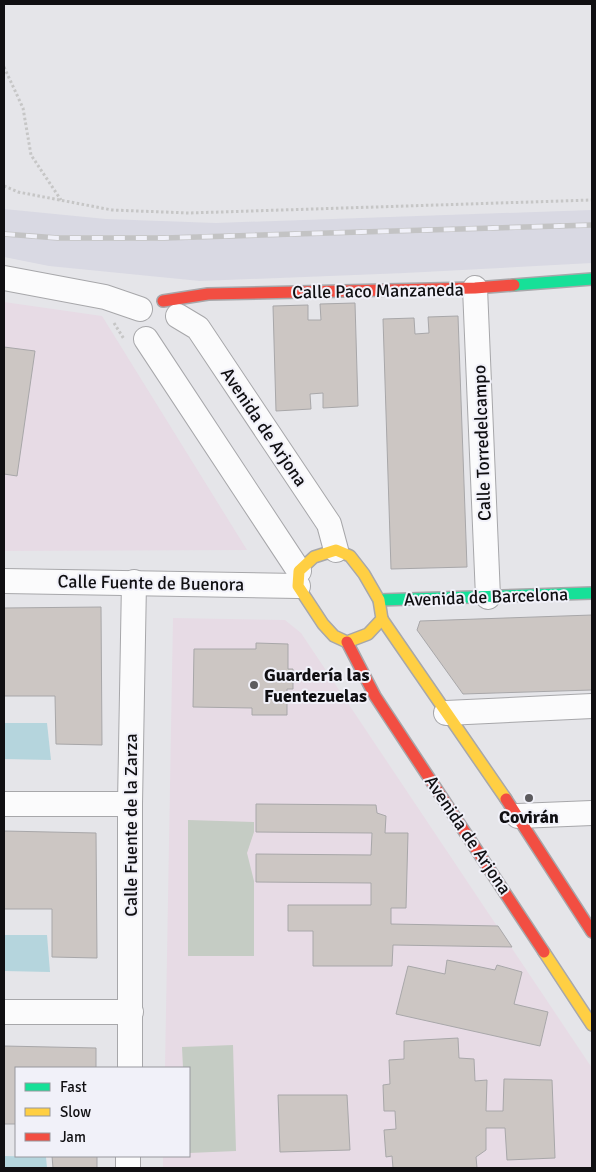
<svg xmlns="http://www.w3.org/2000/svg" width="596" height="1172" viewBox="0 0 596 1172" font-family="Signika,sans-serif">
<rect width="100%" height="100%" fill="#e5e5e9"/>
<polygon fill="#d9d9e3" points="4,209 106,219 216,223 592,210 592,263 405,273 200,281 49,266 4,257"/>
<g fill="#e7dbe5">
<polygon points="4,302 102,316 247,550 4,551"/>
<polygon points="173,618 285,620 301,633 592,1068 592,1168 163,1168 163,1156 189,1156 189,1068 165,1068"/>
</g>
<g fill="#c5ccc4">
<polygon points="188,820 254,822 254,832 247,853 254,881 254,956 188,956"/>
<polygon points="233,1045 236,1151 189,1153 189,1068 183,1068 182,1047"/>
</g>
<g fill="#b5d5dd">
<polygon points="4,723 47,723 51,760 4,759"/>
<polygon points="4,935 47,935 50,972 4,971"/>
<polygon points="4,1156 46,1157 47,1168 4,1168"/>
</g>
<g fill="#ccc6c3" stroke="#a8a7a9">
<polygon points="355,303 358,406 323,408 323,393 310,394 311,409 276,411 273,306 308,305 308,320 321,320 320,304"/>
<polygon points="458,316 467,567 391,569 383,319 414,318 415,334 429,333 428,317"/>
<polygon points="4,347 35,351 17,476 4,474"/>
<polygon points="101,607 102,745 56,744 55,696 4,696 4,608"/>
<polygon points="592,615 592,690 463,694 417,630 420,621"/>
<polygon points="256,643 288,644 288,669 293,669 293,689 287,689 287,715 252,715 252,708 193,707 194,649 256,649"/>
<polygon points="256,804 376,805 377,813 386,816 385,833 408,833 406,908 391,908 391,924 498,926 512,947 393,945 392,966 313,966 313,931 288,931 288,905 371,905 371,883 256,882 256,854 371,855 372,833 256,832"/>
<polygon points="4,831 96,833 97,958 52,957 52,909 4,909"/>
<polygon points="447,960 495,970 497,965 522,972 514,1004 548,1012 540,1046 396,1014 408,966 445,974"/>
<polygon points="458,1038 459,1058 474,1059 475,1081 487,1080 486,1111 503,1111 504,1079 552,1080 555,1158 507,1160 505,1128 486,1128 486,1150 476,1157 477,1168 393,1168 392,1156 386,1157 384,1130 396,1129 395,1111 384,1111 383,1085 390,1084 389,1060 404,1059 404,1041"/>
<polygon points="4,1046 96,1048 96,1068 16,1068 16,1124 4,1124"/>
<polygon points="278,1095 347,1095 350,1150 280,1152"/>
<polygon points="52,1156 97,1156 97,1168 53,1168"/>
</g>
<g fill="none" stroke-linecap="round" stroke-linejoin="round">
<defs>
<g id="street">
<polyline points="4,278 105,297 140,309"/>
<polyline points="475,288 488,597"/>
<polyline points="178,316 198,328 329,524 336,550"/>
<polyline points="146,339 299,571"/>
<polyline points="4,581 298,586"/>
<polyline points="446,713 592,706"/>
<polyline points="4,804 130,804"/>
<polyline points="518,816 592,813"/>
<polyline points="4,1012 131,1012"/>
<polyline points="130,1068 130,804 134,582"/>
<polyline points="128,1168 128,1156"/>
</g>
<g id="fast">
<polyline points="514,285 592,279"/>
<polyline points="379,600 592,593"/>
</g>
<g id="slow">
<polygon points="336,550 350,556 364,574 379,600 382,619 368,634 347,642 334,636 323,624 298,586 299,571 314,557"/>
<polyline points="382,619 506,799"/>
<polyline points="544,952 592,1025"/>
</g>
<g id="jam">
<polyline points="163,301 208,294 475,288 514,285"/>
<polyline points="347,642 375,696 544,952"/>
<polyline points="506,799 592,932"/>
</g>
</defs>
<use href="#street" stroke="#a7a7aa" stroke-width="26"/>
<use href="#fast" stroke="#a7a7aa" stroke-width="14"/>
<use href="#slow" stroke="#a7a7aa" stroke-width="14"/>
<use href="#jam" stroke="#a7a7aa" stroke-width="14"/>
<g stroke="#c6c6c6" stroke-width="3" stroke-dasharray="2.5 2.5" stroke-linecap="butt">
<polyline points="4,67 23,108 31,155 61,200"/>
<polyline points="4,186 18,192 112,210 189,213 592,200"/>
<polyline points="114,323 124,339"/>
</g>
<use href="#street" stroke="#fbfbfc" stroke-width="24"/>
<use href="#fast" stroke="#16e098" stroke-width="11"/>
<use href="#slow" stroke="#ffcf43" stroke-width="11"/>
<use href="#jam" stroke="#f24e42" stroke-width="11"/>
<defs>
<polyline id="rail" points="4,234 58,238 164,238 592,225"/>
</defs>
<use href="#rail" stroke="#c3c3c4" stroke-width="5.5"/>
<use href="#rail" stroke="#f1f1f9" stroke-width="4" stroke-dasharray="11" stroke-linecap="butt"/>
</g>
<g fill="#5b5a5d" stroke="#f1f1f9" stroke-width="2">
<circle cx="254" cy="685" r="5"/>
<circle cx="529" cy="798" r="5"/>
</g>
<g text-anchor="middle" stroke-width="4" stroke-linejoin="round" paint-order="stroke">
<g font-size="18" fill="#100f12" stroke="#f1f1f9">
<text transform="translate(378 291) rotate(-1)" y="6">Calle Paco Manzaneda</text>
<text transform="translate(264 427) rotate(56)" y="6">Avenida de Arjona</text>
<text transform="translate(482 443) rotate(-92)" y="6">Calle Torredelcampo</text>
<text transform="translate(151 583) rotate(1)" y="6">Calle Fuente de Buenora</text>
<text transform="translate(486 597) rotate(-2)" y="6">Avenida de Barcelona</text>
<text transform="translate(131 825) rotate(-90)" y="6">Calle Fuente de la Zarza</text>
<text transform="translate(468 835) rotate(56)" y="6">Avenida de Arjona</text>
</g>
<g font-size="18" font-weight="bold" fill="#100f12" stroke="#f1f1f9" text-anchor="start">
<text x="264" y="681">Guardería las<tspan x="264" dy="21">Fuentezuelas</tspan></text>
<text x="529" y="823" text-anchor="middle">Covirán</text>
</g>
</g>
<rect width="596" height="1172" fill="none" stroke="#100f12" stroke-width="10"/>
<rect x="15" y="1067" width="175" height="90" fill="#f1f1f9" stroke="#97979d"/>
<rect x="25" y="1083" width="25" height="8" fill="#16e098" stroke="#97979d"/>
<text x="60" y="1092" font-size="15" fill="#100f12">Fast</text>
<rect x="25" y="1108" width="25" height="8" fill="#ffcf43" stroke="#97979d"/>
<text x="60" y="1117" font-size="15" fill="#100f12">Slow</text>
<rect x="25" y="1133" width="25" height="8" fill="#f24e42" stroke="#97979d"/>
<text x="60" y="1142" font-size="15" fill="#100f12">Jam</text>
</svg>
